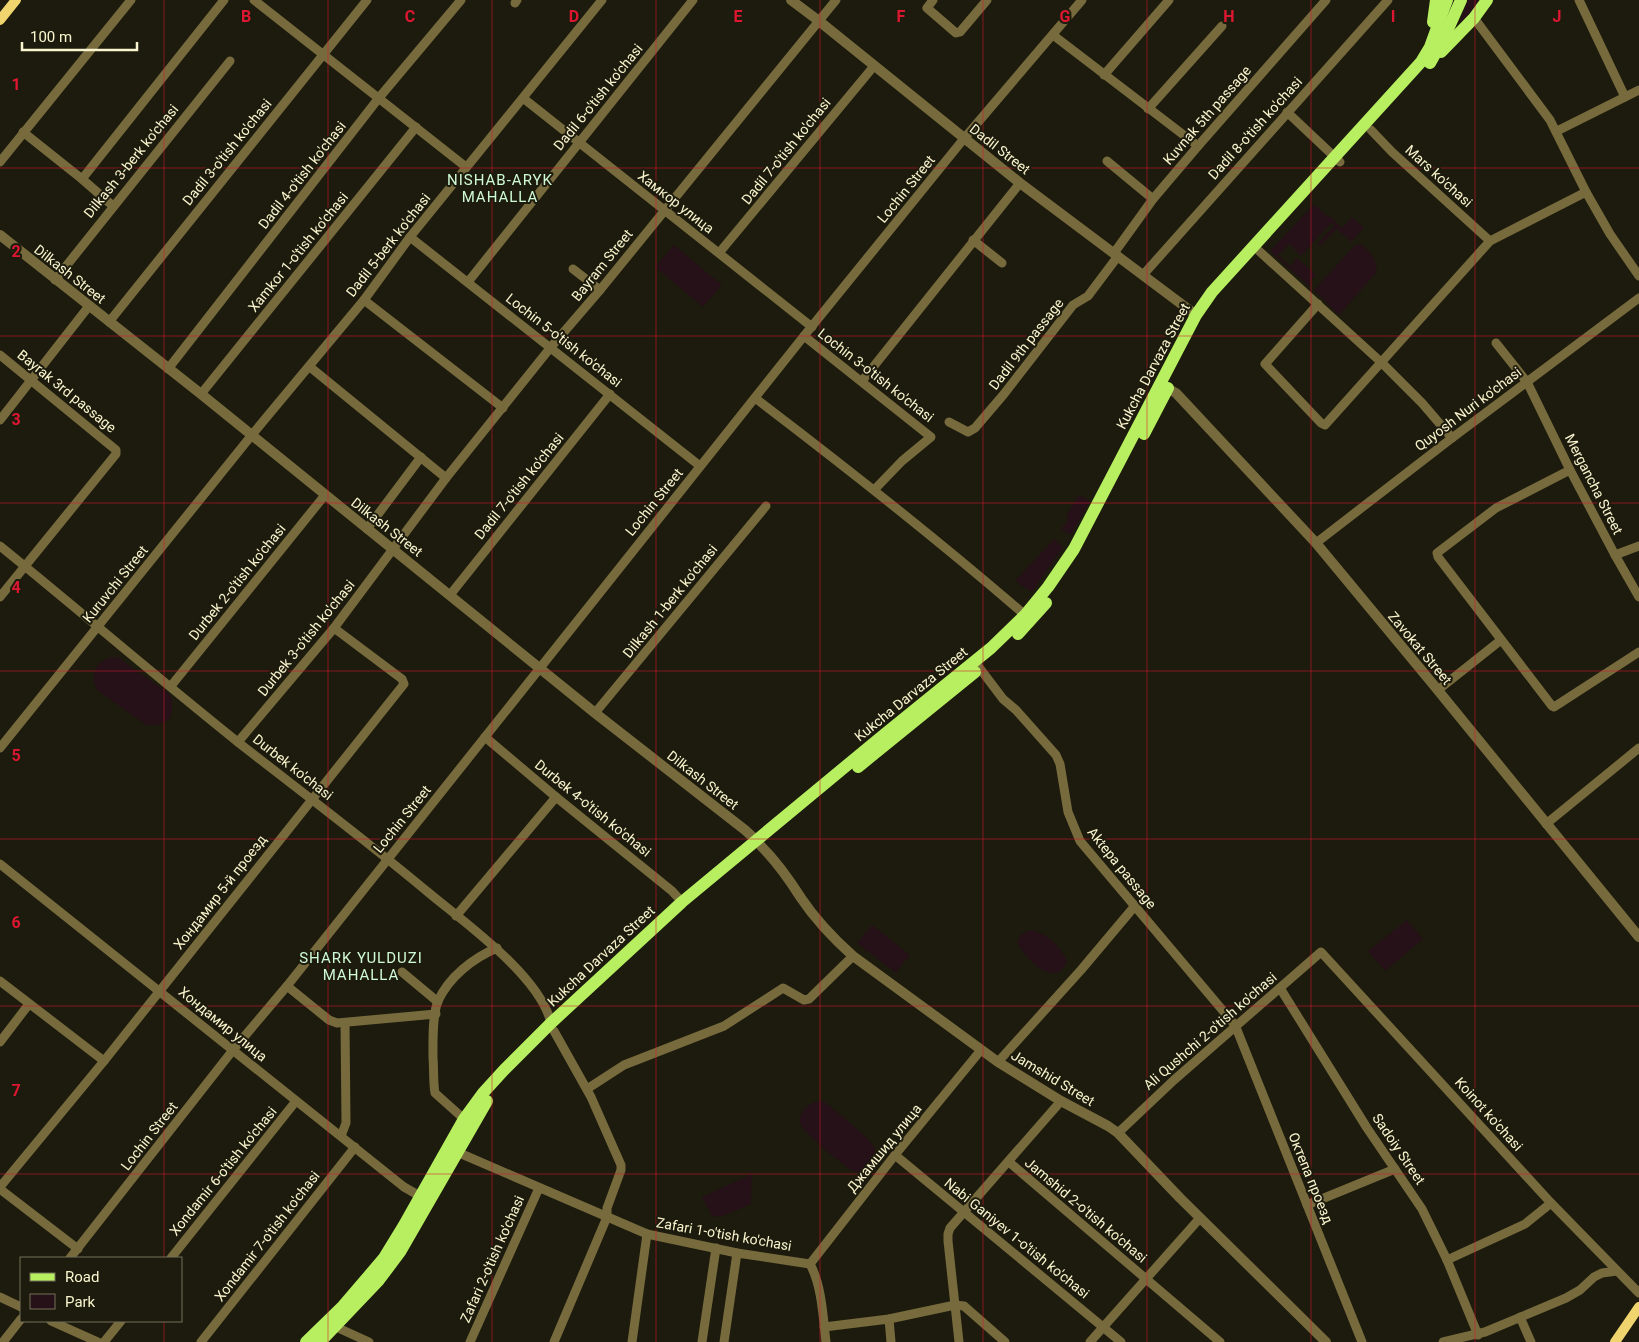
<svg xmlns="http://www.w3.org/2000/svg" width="1639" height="1342" font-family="Roboto,sans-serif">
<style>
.green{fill:#251117}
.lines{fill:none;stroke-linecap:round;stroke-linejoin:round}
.minor{stroke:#776b3d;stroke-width:9}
.tertiary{stroke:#776b3d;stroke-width:10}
.secondary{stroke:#f0d56f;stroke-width:10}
.primary{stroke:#b7ef60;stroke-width:12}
.grid{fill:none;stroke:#dd1731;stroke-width:1;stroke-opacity:0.55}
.labels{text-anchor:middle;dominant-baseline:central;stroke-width:4;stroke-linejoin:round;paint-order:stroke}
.street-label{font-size:14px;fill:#faf5ce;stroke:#1c1b0d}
.neighbourhood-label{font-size:15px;letter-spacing:1px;fill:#d0fad5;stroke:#1c1b0d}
.grid-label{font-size:16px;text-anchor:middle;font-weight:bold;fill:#dd1731;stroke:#1c1b0d;stroke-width:4;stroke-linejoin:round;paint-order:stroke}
</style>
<rect width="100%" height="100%" fill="#1c1b0d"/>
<g class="green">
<path d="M1468 0H1482L1461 24 1459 23Z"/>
<path d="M1314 204 1328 217 1330 216 1342 228 1352 217 1364 228 1351 242 1337 229 1320 246 1317 244 1334 226 1331 223 1301 256 1289 244 1278 255 1290 266 1297 258 1316 275 1309 282 1311 284 1309 286 1270 251Z"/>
<path d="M1361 244C1370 253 1379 259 1376 273L1339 315 1314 290 1355 245Z"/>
<path d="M674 245 722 285 703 307 655 267Z"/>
<path d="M1079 495 1090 501 1071 535 1061 529 1068 520 1067 514Z"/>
<path d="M1054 539 1063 547 1032 592 1015 581Z"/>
<path d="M113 657 119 658 169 694 172 700V712L170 718 159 725H146L97 690C89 674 96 660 113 657Z"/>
<path d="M1407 920 1423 939 1385 971 1368 951Z"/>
<path d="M872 925 910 955 896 973 857 943Z"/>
<path d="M1029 930C1044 931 1062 947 1067 962L1060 972C1056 972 1053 974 1048 972 1037 970 1021 952 1017 941L1021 935Z"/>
<path d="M821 1101 826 1103C836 1111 870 1138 874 1147 877 1153 876 1160 872 1165 868 1171 861 1173 855 1172 848 1170 806 1134 802 1127 795 1114 808 1102 821 1101Z"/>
<path d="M752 1174 751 1204 720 1217 712 1216 702 1197Z"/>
</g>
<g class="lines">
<g class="minor">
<path d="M254 0 466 167"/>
<path d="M933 0 927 8 956 33 960 32 987 0"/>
<path d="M1579 0 1625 97"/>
<path d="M515 3 517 0"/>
<path d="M1474 18 1550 120 1586 192 1610 234 1639 276"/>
<path d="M1053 35 1198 146"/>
<path d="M1104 75 1169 0"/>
<path d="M523 98 812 327"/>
<path d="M1148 109 1222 26"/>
<path d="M1287 112 1340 162"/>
<path d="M1371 130 1392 152 1490 241"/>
<path d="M1557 131 1639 90"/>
<path d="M23 132 82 179 113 206"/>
<path d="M1107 161 1153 199"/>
<path d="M0 162 131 0"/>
<path d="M82 179 224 0"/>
<path d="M410 237 700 466"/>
<path d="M973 240 1002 263"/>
<path d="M1259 251 1382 363 1422 403 1452 438"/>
<path d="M719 253 874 66"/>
<path d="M1114 253 1153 199 1198 146 1326 0"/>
<path d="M573 269 600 290"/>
<path d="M1143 275 1388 0"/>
<path d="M55 280 230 61"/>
<path d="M468 282 693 0"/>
<path d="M364 300 503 408"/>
<path d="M1318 304 1265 364 1321 423 1325 425 1490 241 1586 192"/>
<path d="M109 322 367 0"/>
<path d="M804 336 931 437 902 461 875 489"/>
<path d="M1496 343 1527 382 1570 470 1615 555 1639 597"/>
<path d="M0 355 116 450V454L0 597"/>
<path d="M310 367 446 478"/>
<path d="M168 369 378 99 461 0"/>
<path d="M862 381 1020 183"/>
<path d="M201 394 416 127"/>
<path d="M755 398C847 468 937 539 1025 615"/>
<path d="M0 420 89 306"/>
<path d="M949 422 968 432 975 428 1004 394 1073 305 1088 296 1118 256"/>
<path d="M1570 470 1496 508 1437 553 1438 557 1552 706 1554 707 1639 652"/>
<path d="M367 529 421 457"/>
<path d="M1316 543 1452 438 1639 298"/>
<path d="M0 546C80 611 159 679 239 743 303 793 367 841 429 893 465 923 540 976 551 1023"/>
<path d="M1615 555 1639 546"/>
<path d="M450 595 610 394"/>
<path d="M975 662 1003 699 1016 710 1056 755 1060 764 1068 812 1080 841 1235 1025 1362 1342"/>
<path d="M171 686 325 495"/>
<path d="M1438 690 1501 640"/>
<path d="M595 713 766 506"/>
<path d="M485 737 556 797 672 891 682 902"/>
<path d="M238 742 334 628 446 478 551 347 600 290 836 0"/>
<path d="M0 748 251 436 364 300 410 237 602 0"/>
<path d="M1546 824 1639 748"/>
<path d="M0 864 404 1187 425 1199"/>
<path d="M456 916 556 797"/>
<path d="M402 972 438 1002"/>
<path d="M0 981 104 1061"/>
<path d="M287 986 329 1020 337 1023 436 1014"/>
<path d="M1280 988 1367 1128 1422 1209 1447 1260 1478 1335"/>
<path d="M554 1031 591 1097 621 1165V1170L607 1208V1217L554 1342"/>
<path d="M0 1042 29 1004"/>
<path d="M998 1062 1081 970 1134 907"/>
<path d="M587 1089 624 1065 724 1026 783 988 804 1000 809 999 853 956"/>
<path d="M464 1119 435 1093C433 1082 434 1070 433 1058 433 1042 432 1016 438 1001 449 977 473 958 497 948"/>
<path d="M1118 1133 1174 1080 1321 952 1551 1203 1639 1293"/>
<path d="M341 1136 346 1123 345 1023"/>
<path d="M457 1152 647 1234 737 1253 810 1264"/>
<path d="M895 1155 1121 1342"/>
<path d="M1009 1162 1220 1342"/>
<path d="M0 1187 104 1061 404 684 402 679 334 628"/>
<path d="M0 1189 78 1249"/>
<path d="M1307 1205 1395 1169"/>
<path d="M70 1258 233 1050 287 986 804 336 962 141 1082 0"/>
<path d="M171 1258 296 1101"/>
<path d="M1447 1260 1525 1224 1551 1203"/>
<path d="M810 1264 895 1155 981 1050"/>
<path d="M810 1264C822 1286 823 1317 826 1342"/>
<path d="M0 1297 21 1307"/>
<path d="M1520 1317 1531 1342"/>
<path d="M889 1319 891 1342"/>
<path d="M51 1321 98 1342"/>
<path d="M336 1327 369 1342"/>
<path d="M824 1327 889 1319 955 1305 964 1306 1005 1342"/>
<path d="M3 1342 21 1319"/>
<path d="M104 1342 121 1321"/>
<path d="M201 1342 355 1147"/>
<path d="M470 1342 539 1188"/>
<path d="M632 1342 647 1234"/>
<path d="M702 1342 716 1248"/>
<path d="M724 1342 737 1253"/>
<path d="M959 1342 948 1241V1234L950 1228 1061 1101"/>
<path d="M1090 1342 1200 1218"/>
<path d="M1443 1342 1485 1332 1566 1298 1580 1290 1594 1277 1602 1273 1617 1271"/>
</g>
<g class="tertiary">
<path d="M791 0 819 21 1020 183 1196 315"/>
<path d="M0 235 201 394 595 713 745 830 756 840"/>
<path d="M1167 388 1176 393 1316 543 1432 683 1639 937"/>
<path d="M761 846C777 862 789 879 801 898 815 919 834 939 853 956L998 1062 1061 1101 1108 1126 1118 1133 1180 1198 1326 1342"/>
</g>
<g class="secondary">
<path d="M0 20 16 0"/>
<path d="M1615 1342 1639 1307"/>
</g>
<g class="primary">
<path d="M1433 22 1436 0"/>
<path d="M1441 52 1474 18 1487 0"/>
<path d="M1430 63 1444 38 1461 0"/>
<path d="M1144 434 1168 388"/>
<path d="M1018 634 1046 603"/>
<path d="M858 767 975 672"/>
<path d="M306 1342 343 1306 384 1258 403 1227 464 1119 483 1093 504 1070 551 1023 682 902 881 737 991 648 1025 615 1048 587 1074 549 1196 315 1212 292 1421 62 1430 47 1447 0"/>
<path d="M320 1342 379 1280 400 1252 487 1101"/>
</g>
</g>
<path class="grid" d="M164 0V1258M328 0V1342M492 0V1342M656 0V1342M820 0V1342M983 0V1342M1147 0V1342M1311 0V1342M1475 0V1342M0 168H1639M0 336H1639M0 503H1639M0 671H1639M0 839H1639M0 1006H1639M0 1174H1639M164 1321V1342"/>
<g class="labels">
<g class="street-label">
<text transform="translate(598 97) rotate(-51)">Dadil 6-o'tish ko'chasi</text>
<text transform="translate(1207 115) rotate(-49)">Kuvnak 5th passage</text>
<text transform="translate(1255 128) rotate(-48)">Dadil 8-o'tish ko'chasi</text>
<text transform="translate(1000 149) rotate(38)">Dadil Street</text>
<text transform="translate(786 151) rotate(-51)">Dadil 7-o'tish ko'chasi</text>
<text transform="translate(227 152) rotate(-51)">Dadil 3-o'tish ko'chasi</text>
<text transform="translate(131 161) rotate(-51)">Dilkash 3-berk ko'chasi</text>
<text transform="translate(302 175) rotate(-52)">Dadil 4-o'tish ko'chasi</text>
<text transform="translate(1439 176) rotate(42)">Mars ko'chasi</text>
<text transform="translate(906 189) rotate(-51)">Lochin Street</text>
<text transform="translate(676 202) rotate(38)">Хамкор улица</text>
<text transform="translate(388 245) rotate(-52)">Dadil 5-berk ko'chasi</text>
<text transform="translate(298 252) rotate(-51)">Xamkor 1-o'tish ko'chasi</text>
<text transform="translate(602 265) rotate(-51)">Bayram Street</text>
<text transform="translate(70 274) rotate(38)">Dilkash Street</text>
<text transform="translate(564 340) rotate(38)">Lochin 5-o'tish ko'chasi</text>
<text transform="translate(1026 344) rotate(-52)">Dadil 9th passage</text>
<text transform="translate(1153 366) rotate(-62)">Kukcha Darvaza Street</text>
<text transform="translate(876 375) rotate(38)">Lochin 3-o'tish ko'chasi</text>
<text transform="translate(67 391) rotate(39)">Bayrak 3rd passage</text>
<text transform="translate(1468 409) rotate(-37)">Quyosh Nuri ko'chasi</text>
<text transform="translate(1594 484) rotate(63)">Mergancha Street</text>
<text transform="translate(519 486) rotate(-51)">Dadil 7-o'tish ko'chasi</text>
<text transform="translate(654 502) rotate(-51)">Lochin Street</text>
<text transform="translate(387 527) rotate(38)">Dilkash Street</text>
<text transform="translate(237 582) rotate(-51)">Durbek 2-o'tish ko'chasi</text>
<text transform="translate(115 584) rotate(-51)">Kuruvchi Street</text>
<text transform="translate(670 601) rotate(-51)">Dilkash 1-berk ko'chasi</text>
<text transform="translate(306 638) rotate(-51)">Durbek 3-o'tish ko'chasi</text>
<text transform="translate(1420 648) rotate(50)">Zavokat Street</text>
<text transform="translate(911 694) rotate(-39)">Kukcha Darvaza Street</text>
<text transform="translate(293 767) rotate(38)">Durbek ko'chasi</text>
<text transform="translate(703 780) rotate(38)">Dilkash Street</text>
<text transform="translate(593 808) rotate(39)">Durbek 4-o'tish ko'chasi</text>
<text transform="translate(402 819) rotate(-51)">Lochin Street</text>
<text transform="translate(1122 868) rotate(51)">Aktepa passage</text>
<text transform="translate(220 892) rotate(-52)">Хондамир 5-й проезд</text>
<text transform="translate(601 956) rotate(-43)">Kukcha Darvaza Street</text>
<text transform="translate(223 1024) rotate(39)">Хондамир улица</text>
<text transform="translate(1210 1031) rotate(-41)">Ali Qushchi 2-o'tish ko'chasi</text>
<text transform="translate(1053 1078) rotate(31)">Jamshid Street</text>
<text transform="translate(1489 1114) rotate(48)">Koinot ko'chasi</text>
<text transform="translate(149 1136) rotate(-52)">Lochin Street</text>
<text transform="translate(884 1148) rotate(-51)">Джамшид улица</text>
<text transform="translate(1399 1149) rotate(56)">Sadoiy Street</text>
<text transform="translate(223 1171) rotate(-51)">Xondamir 6-o'tish ko'chasi</text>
<text transform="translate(1311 1178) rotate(68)">Октепа проезд</text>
<text transform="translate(1086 1210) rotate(40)">Jamshid 2-o'tish ko'chasi</text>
<text transform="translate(724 1234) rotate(10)">Zafari 1-o'tish ko'chasi</text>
<text transform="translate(267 1236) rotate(-52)">Xondamir 7-o'tish ko'chasi</text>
<text transform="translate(1017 1238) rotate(39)">Nabi Ganiyev 1-o'tish ko'chasi</text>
<text transform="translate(492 1259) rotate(-66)">Zafari 2-o'tish ko'chasi</text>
</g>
<g class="neighbourhood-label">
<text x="500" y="180">NISHAB-ARYK<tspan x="500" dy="17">MAHALLA</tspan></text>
<text x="361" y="958">SHARK YULDUZI<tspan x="361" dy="17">MAHALLA</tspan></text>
</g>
</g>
<g class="grid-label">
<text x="246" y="22">B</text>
<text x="410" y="22">C</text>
<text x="574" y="22">D</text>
<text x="738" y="22">E</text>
<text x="901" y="22">F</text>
<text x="1065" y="22">G</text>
<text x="1229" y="22">H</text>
<text x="1393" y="22">I</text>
<text x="1557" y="22">J</text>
<text x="16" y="90">1</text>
<text x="16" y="257">2</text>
<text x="16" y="425">3</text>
<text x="16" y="593">4</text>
<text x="16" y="761">5</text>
<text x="16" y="928">6</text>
<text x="16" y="1096">7</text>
</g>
<rect x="20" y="1257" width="162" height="65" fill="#1c1b0d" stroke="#75725a"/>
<rect x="30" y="1273" width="25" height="8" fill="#b7ef60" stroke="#75725a"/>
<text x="65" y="1282" font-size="15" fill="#faf5ce">Road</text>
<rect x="30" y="1294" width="25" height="15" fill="#251117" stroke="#75725a"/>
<text x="65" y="1307" font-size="15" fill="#faf5ce">Park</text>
<path d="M22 42v8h115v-8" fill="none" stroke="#faf5ce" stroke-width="2.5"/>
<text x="30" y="42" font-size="15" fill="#faf5ce" stroke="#1c1b0d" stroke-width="4" paint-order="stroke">100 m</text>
</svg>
